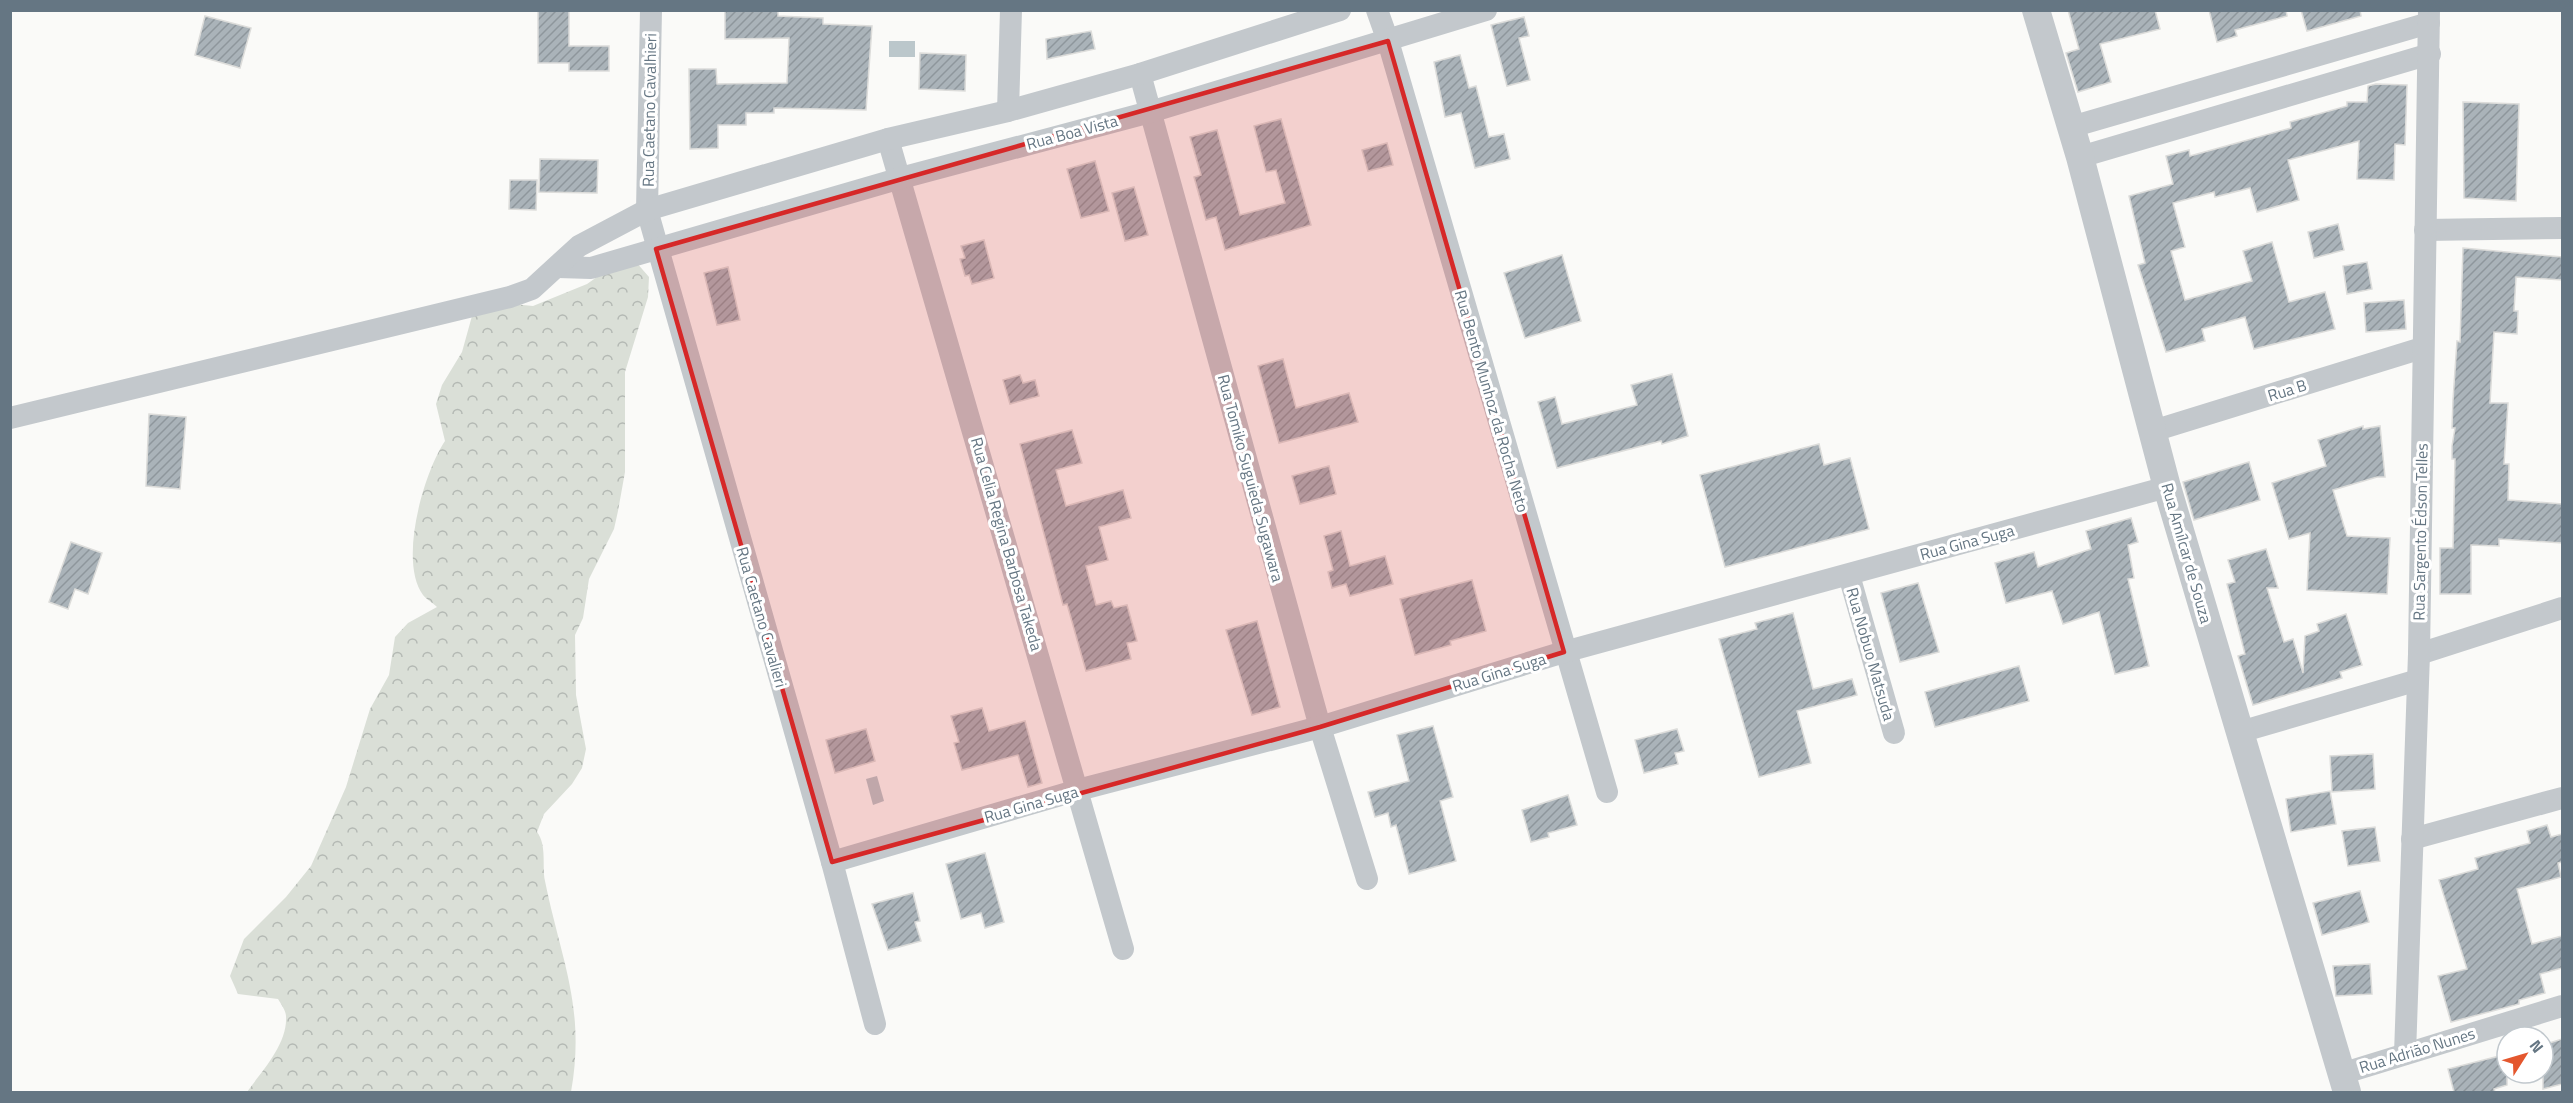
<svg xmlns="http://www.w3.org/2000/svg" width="2573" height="1103" font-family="'Titillium Web',sans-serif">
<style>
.forest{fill:url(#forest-crowns)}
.water{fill:#bbc7cb}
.building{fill:url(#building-hatch);stroke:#dcdcda;stroke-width:1.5}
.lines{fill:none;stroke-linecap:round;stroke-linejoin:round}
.minor{stroke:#c3c8cc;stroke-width:22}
.tertiary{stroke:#c3c8cc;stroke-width:28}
.marked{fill:#d62828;fill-opacity:0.2;stroke:#d62828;stroke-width:4.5;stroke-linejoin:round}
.labels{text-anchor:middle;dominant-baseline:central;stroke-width:6;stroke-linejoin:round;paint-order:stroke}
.street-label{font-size:16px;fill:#657683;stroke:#fff}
</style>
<defs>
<pattern id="forest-crowns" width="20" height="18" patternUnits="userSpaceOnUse" patternTransform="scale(1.5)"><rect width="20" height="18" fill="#dadfd7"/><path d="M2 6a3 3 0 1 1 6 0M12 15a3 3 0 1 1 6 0" fill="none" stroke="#b4b9b4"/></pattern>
<pattern id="building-hatch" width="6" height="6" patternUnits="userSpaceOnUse" patternTransform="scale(1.5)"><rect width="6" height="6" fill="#aab3b9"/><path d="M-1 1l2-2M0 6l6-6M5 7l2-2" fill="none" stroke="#8e969c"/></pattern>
</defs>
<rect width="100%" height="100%" fill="#fafaf8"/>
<path class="forest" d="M636 262 649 277 648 297 625 372V472L618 511 614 529 589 579 583 618 575 635 576 695 586 749 582 768 572 784 544 814 537 832C547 845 542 866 545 881 561 960 586 1008 571 1092H247C261 1072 288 1044 286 1016 286 1011 281 1004 278 999L238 994 230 976 244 939 286 897 311 866 346 787 370 709 389 675 395 637 408 623 437 607C433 603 426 599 423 595 398 561 424 472 445 441L436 404 442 385 462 352 472 316 513 304 533 306 587 284 617 263Z"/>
<g class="water">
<rect x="889" y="41" width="26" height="16"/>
<path d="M877 776 884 801 873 805 866 779Z"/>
</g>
<g class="building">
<path d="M538 10H569V46H609V71H569V63H538Z"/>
<path d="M725 10H778V16L823 18V24L872 26 866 110 774 108V113H746V125H718V148L690 149 689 69H716L717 84 787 83 789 38 725 39Z"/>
<path d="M2068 10H2155L2160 29 2100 44 2111 82 2078 92 2066 53 2079 49Z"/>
<path d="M2209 10H2286L2287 16 2235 30 2237 36 2217 42Z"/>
<path d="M2301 10H2360L2361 16 2307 31Z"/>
<path d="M205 16 251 28 240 68 195 55Z"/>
<path d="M1524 17 1529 36 1519 38 1530 80 1507 86 1491 25Z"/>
<path d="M1091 31 1095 49 1047 59 1046 39Z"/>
<path d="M920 53 966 55 965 91 919 89Z"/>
<path d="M1460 55 1469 88 1476 86 1489 137 1504 134 1510 159 1475 168 1461 113 1445 117 1434 62Z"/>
<path d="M2376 84 2407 85 2405 145 2395 144 2394 180 2357 179 2359 141 2288 160 2299 200 2257 212 2250 188 2215 197 2214 192 2173 203 2185 247 2171 251 2185 300 2252 281 2243 251 2272 242 2289 302 2325 292 2335 329 2254 349 2245 317 2202 329 2205 341 2166 352 2138 265 2145 263 2129 196 2173 184 2166 156 2189 150 2190 156 2291 128 2290 122 2347 106V102H2367L2368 86Z"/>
<path d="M2463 102 2519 104 2516 201 2464 198Z"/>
<path d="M1281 119 1311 225 1225 250 1216 217 1206 220 1194 177 1201 175 1190 137 1217 130 1240 215 1285 203 1276 170 1266 172 1254 126Z"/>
<path d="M1387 143 1393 165 1368 171 1362 150Z"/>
<path d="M540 159 598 160 597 193 539 192Z"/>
<path d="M1095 161 1109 211 1081 218 1067 169Z"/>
<path d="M510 180H537L536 210 509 209Z"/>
<path d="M1134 187 1148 235 1125 241 1112 193Z"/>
<path d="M2338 224 2344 250 2314 258 2308 232Z"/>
<path d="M984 240 994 278 972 284 969 275 965 276 960 259 965 258 961 246Z"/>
<path d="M2463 248 2562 257V280L2516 277 2514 311H2518L2517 334 2494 332 2490 403H2508L2504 464H2509L2508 500 2562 504V543L2499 539V546L2471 545V594H2440V548H2453L2455 459H2452V446L2455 428H2452L2453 400 2457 341 2460 342Z"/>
<path d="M1562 255 1581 321 1525 338 1504 273Z"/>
<path d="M2367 262 2372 289 2347 294 2343 266Z"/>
<path d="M728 267 740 320 717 325 704 273Z"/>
<path d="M2404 300 2406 329 2366 332 2364 303Z"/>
<path d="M1283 359 1296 408 1349 393 1358 422 1279 443 1258 366Z"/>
<path d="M1672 374 1688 436 1662 444 1661 441 1557 468 1538 402 1555 397 1562 424 1637 405 1631 385Z"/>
<path d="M1020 375 1023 383 1035 380 1039 396 1010 404 1003 380Z"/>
<path d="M149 414 186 417 180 489 146 486Z"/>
<path d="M2363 426V429L2380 426 2385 477H2377L2333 490 2347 536 2390 538 2387 594 2307 590 2310 533 2289 539 2272 483 2326 466 2318 440Z"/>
<path d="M1072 430 1082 463 1056 470 1066 506 1123 490 1131 518 1099 527 1108 560 1086 566 1096 605 1111 601 1114 608 1127 605 1137 641 1127 643 1131 659 1086 671 1067 604 1063 605 1020 444Z"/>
<path d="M1819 444 1824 465 1850 458 1869 529 1725 567 1700 475Z"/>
<path d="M2249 462 2260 500 2194 520 2183 482Z"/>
<path d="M1329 466 1336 494 1300 504 1292 476Z"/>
<path d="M2131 518 2138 542 2128 545 2134 578 2128 579 2149 666 2115 674 2099 612 2063 624 2052 591 2006 603 1995 563 2034 552 2038 567 2091 549 2086 531Z"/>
<path d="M1341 531 1350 566 1385 556 1393 584 1350 596 1346 584 1332 588 1328 572 1333 570 1324 536Z"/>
<path d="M71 542 102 553 88 594 75 589 68 609 49 602Z"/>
<path d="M2266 549 2278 588H2267L2284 642 2293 639 2303 673 2305 636 2319 631 2317 624 2346 614 2362 665 2340 672 2342 678 2253 705 2238 656 2245 654 2227 584 2235 582 2228 560Z"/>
<path d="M1472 580 1486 631 1450 641 1451 645 1415 655 1400 599Z"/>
<path d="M1918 583 1939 652 1900 662 1881 593Z"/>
<path d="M1793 613 1813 689 1852 679 1857 695 1797 711 1811 763 1759 777 1719 639 1757 629 1755 623Z"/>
<path d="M1257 621 1280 707 1252 715 1226 630Z"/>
<path d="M2019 666 2029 701 1935 727 1925 692Z"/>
<path d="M982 708 989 731 1025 721 1042 783 1028 787 1018 755 962 770 954 743 959 742 951 716Z"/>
<path d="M1433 726 1453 797 1440 801 1456 861 1409 874 1396 825 1391 827 1388 813 1375 817 1368 792 1409 781 1397 735Z"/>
<path d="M866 729 875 761 835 773 826 740Z"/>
<path d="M1677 729 1684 751 1675 753 1678 764 1644 773 1635 740Z"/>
<path d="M2373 754 2375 789 2332 792 2330 756Z"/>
<path d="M2330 791 2336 824 2291 832 2286 799Z"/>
<path d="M1568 795 1577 825 1548 833 1549 837 1531 842 1522 810Z"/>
<path d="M2547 825 2551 837 2562 834V862L2558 863 2561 877 2517 889 2532 944 2562 936V968L2540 974 2545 993 2519 1000V1004L2451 1022 2438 976 2467 969 2439 880 2478 869 2475 858 2530 843 2527 831Z"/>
<path d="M2375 827 2380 861 2348 866 2342 831Z"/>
<path d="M985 853 1004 922 985 928 981 913 961 919 946 864Z"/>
<path d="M2360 891 2369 922 2322 935 2313 903Z"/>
<path d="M913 893 920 921 915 922 921 941 888 950 872 904Z"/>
<path d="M2370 964 2372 994 2336 996 2333 966Z"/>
<path d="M2562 1039V1084L2543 1089V1045Z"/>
<path d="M2507 1054V1085L2494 1089 2495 1092H2454L2448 1069Z"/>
</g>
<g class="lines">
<g class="minor">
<path d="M651 10 647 210 832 862 875 1024"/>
<path d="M1377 10 1388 41 1607 792"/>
<path d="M1140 74 1320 727 1367 879"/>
<path d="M1008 111 1011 10"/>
<path d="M2071 127 2429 23"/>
<path d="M888 139 1123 949"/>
<path d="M2080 157 2430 54"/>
<path d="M2425 230 2562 228"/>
<path d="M558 267 591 268 901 178 1150 112 1486 10"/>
<path d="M10 418 510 297 532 289 579 246 647 210 888 139 1008 111 1140 74 1340 10"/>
<path d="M2153 431 2422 348"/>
<path d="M1849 575 1894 733"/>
<path d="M2419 654 2562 608"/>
<path d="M2240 732 2418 680"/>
<path d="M2412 839 2562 798"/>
<path d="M832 862 1078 790 1320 727 1564 652 2167 487"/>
<path d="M2405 1054 2419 654 2429 10"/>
<path d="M2341 1074 2562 1006"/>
</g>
<path class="tertiary" d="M2036 10 2080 157 2167 487 2347 1092"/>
</g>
<path class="marked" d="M1388 41 1564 652 1320 727 832 862 656 249Z"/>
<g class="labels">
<g class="street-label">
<text transform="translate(649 110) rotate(-89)">Rua Caetano Cavalhieri</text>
<text transform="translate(1072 132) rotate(-15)">Rua Boa Vista</text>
<text transform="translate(2287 390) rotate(-17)">Rua B</text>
<text transform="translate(1492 401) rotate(74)">Rua Bento Munhoz da Rocha Neto</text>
<text transform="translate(1251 478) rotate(75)">Rua Tomiko Suguieda Sugawara</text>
<text transform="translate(2420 532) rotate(-89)">Rua Sargento Édson Telles</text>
<text transform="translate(1967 542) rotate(-15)">Rua Gina Suga</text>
<text transform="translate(1007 544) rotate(74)">Rua Celia Regina Barbosa Takeda</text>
<text transform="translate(2187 553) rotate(74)">Rua Amílcar de Souza</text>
<text transform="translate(762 617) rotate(74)">Rua Caetano Cavalieri</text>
<text transform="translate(1871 654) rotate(74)">Rua Nobuo Matsuda</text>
<text transform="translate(1499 672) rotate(-17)">Rua Gina Suga</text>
<text transform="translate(1031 804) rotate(-16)">Rua Gina Suga</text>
<text transform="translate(2417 1050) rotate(-17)">Rua Adrião Nunes</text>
</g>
</g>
<rect width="2573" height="1103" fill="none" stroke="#657683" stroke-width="24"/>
<g transform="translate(2525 1055) rotate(53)"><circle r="28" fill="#ffffff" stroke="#c1c8cd" stroke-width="1.5"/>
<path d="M0-4.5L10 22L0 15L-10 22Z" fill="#e4572e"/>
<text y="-9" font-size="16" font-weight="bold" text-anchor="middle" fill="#657683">N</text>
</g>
</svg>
